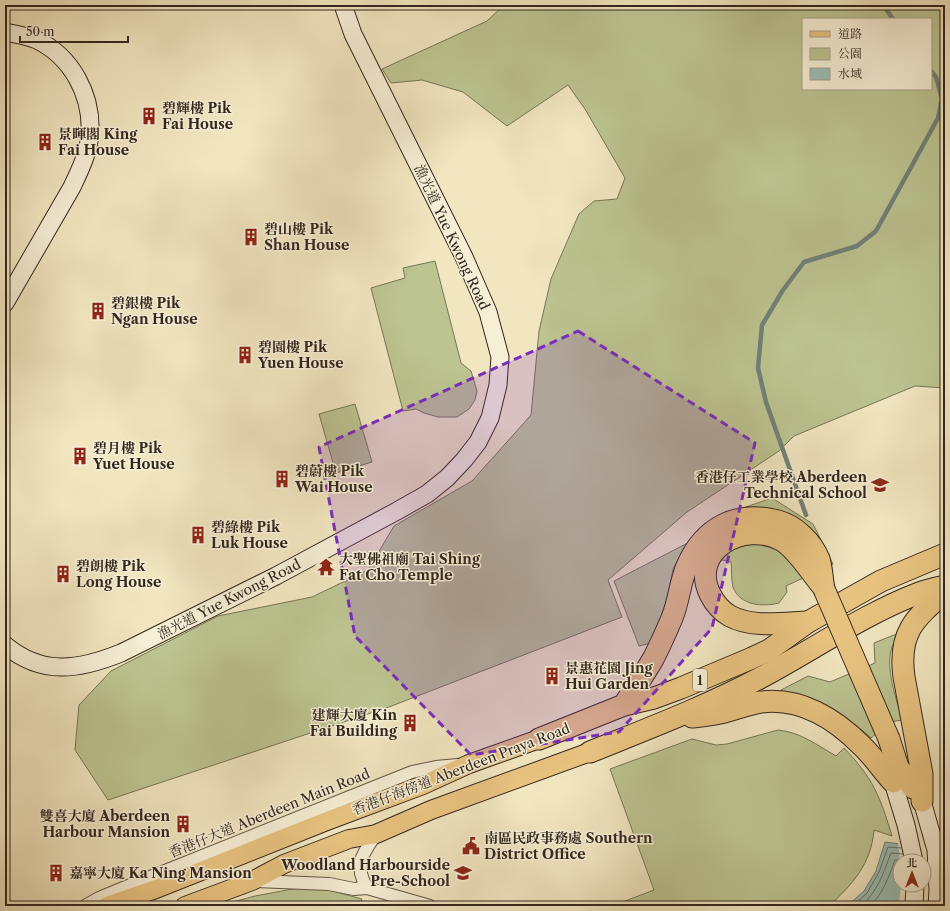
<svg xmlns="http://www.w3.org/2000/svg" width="950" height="911" font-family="'Libre Caslon Text','Noto Serif TC',serif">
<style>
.green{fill:#bcc491;stroke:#777558;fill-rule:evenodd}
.water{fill:#9bbeb8;stroke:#71817a;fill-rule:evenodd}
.pier{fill:#f1e6c0}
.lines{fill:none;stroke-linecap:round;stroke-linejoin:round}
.shore{stroke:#66726b;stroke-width:1}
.stream{stroke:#71817a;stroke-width:4.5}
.street-casing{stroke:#625646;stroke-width:14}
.secondary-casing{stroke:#32261e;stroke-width:19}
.primary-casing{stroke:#32261e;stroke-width:20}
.highway-casing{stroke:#32261e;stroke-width:23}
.street{stroke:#f6efd6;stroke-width:12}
.secondary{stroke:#f6efd6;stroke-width:17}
.primary{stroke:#e8c380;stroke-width:18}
.highway{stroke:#e8c380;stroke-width:21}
.highway-bridge-casing{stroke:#32261e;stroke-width:23;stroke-linecap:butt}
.highway-bridge{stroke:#e8c380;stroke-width:21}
.marked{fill:#7b2cbf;fill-opacity:0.2;stroke:#7b2cbf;stroke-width:3;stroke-dasharray:8 5;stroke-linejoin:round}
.labels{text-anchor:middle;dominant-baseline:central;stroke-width:3;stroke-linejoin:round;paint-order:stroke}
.shield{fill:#f6efd6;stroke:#6d6255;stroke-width:1}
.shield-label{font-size:13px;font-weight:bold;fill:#32261e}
.poi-label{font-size:14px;font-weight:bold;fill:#32261e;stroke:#f6efd6;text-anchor:start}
.street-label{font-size:14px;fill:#32261e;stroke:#f6efd6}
</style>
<rect width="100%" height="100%" fill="#f1e6c0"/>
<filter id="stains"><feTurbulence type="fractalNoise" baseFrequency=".005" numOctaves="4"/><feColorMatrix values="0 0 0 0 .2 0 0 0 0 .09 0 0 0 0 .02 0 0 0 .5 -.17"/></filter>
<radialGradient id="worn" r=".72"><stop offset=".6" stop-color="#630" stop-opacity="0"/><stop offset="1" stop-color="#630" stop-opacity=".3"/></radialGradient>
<g class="green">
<path d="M504 5H945V388L915 386 794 436 779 451 687 512 608 580 622 617 389 707 108 800 75 750 79 705 111 671 218 616 312 597 368 570 394 526 472 481 531 415 539 331 551 279 579 214 594 201 617 199 625 178 585 109 568 85 507 126 463 92 422 80 391 83 382 69 487 21ZM803 19H931V89H803Z"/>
<path d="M435 261 461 363 471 371 477 391 475 400 469 409 457 417H438L424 413 416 409 403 411 371 288 405 278 403 268Z"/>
<path d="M355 404 372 462 336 473 319 414Z"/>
<path d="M772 498 813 524 833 564 786 586 787 592 779 603C763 607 740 606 733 587 731 580 732 570 731 562L683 551 673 569 668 596 655 642 639 646 614 581 707 533 720 516Z"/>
<path d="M899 633C897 637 894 642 892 647 885 667 896 700 903 720L889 722 871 738C848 715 812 708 781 698V690L808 676 830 682 875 663 874 643Z"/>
<path d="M778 730C800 732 817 745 836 756L844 748C873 778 880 796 892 836L874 830C871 864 853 884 829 906H612L654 890 610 769 692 739 716 745 727 744Z"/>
<path d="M298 888 325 889 362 899 359 906H218L255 896Z"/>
</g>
<path class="water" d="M885 842 937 849 942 906H847L864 891 876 871ZM900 861H924V885H900Z"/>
<path class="pier" d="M898 842 937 847 945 844V906H899L901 885H924V861H900Z"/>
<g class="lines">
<g class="shore">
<path d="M853 906 867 893 879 872 888 847 901 848"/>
<path d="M861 906C878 891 883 874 891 853L903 854"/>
<path d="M870 906C883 894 889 876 895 860H904"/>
</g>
<g class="stream">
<path d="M883 5 893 19"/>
<path d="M806 515 766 402 758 368 762 325 783 290 804 262 857 246 876 231 938 118 942 99 936 77 931 71"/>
</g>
<g class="street-casing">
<g id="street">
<path d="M256 881 329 884 354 889 367 888 430 906"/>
<path d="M367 888C353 864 363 854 376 834"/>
<path d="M85 906 99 898 145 879 412 772 436 767 458 765"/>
</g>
</g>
<g class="secondary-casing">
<g id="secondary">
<path d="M5 32C16 34 27 36 37 40 72 57 92 95 90 133 89 152 80 170 72 187L5 303"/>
<path d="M5 645C42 676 79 670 121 653L276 576 397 511 427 494 447 478 464 460 478 442 490 418 498 385 500 357 488 312 464 257 353 34 343 5"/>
<path d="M893 782 906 825 914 861"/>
<path d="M922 801 936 850 938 890 937 906"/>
<path d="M914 906 915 885"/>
</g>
</g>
<g class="primary-casing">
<g id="primary">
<path d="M107 906 156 889 327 821 423 785 469 764 539 739"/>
<path d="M185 906 252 881 284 864 349 839 376 834 431 810 590 752"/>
</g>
</g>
<g class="highway-casing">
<g id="highway">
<path d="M808 622C783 623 752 628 730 616 721 611 714 602 710 594 689 550 744 520 781 540 796 548 811 573 823 587"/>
<path d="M624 705C633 690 644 675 653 659 660 646 666 632 672 618 679 601 680 582 687 566 704 527 737 510 778 521 796 526 812 542 819 559 822 568 822 579 824 589"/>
<path d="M692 717C701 716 711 715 720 713 734 710 747 704 761 702 800 697 835 719 861 745 873 756 882 770 893 782"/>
<path d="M539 739 624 705 654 698 681 688 752 658 769 650 808 622 881 581 945 554"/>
<path d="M889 739 898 767 913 788"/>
<path d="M590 752C647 729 705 707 760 678 813 650 862 615 919 593 927 590 936 588 945 586"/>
<path d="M922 801V774L904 677C898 633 914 619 945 592"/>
</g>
</g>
<use href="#street" class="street"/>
<use href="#secondary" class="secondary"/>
<use href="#primary" class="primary"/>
<use href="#highway" class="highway"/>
<g class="highway-bridge-casing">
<path id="highway-bridge" d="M824 589 889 739"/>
</g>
<use href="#highway-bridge" class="highway-bridge"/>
</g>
<path class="marked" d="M578 331 755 443 712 628 619 732 471 755 355 636 319 447Z"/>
<defs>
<g id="building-bare" transform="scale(1.38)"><path d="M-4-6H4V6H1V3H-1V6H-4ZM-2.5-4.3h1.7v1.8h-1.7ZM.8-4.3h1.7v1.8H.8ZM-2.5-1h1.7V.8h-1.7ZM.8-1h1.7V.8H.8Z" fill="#8f2418" stroke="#f6efd6" stroke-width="2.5" paint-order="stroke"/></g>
<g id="school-bare" transform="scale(1.38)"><path d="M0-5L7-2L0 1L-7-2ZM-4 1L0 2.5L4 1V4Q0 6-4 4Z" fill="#8f2418" stroke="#f6efd6" stroke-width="2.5" paint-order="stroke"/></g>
<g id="temple-bare" transform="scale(1.38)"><path d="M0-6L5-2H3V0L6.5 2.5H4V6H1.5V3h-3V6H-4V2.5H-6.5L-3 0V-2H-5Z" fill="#8f2418" stroke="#f6efd6" stroke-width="2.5" paint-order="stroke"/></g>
<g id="civic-bare" transform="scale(1.38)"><path d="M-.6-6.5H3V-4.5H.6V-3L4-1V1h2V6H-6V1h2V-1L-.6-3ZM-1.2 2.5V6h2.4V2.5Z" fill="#8f2418" stroke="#f6efd6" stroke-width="2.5" paint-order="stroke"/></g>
</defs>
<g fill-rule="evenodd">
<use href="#building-bare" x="149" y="116"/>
<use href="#building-bare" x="45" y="142"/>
<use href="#building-bare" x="251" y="237"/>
<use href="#building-bare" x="98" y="311"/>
<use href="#building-bare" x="245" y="355"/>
<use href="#building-bare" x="80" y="456"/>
<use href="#building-bare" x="282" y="479"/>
<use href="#school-bare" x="880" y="485"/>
<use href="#building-bare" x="198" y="535"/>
<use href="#temple-bare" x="326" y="567"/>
<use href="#building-bare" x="63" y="574"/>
<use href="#building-bare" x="552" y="676"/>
<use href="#building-bare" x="410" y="723"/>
<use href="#building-bare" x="183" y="824"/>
<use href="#civic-bare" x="471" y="846"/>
<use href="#building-bare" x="56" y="873"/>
<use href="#school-bare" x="463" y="873"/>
</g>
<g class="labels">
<rect class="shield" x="693" y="669" width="14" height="22" rx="3"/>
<g class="shield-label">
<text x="700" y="680">1</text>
</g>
<g class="poi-label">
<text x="162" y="108">碧輝樓 Pik<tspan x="162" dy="16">Fai House</tspan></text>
<text x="58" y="134">景暉閣 King<tspan x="58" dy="16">Fai House</tspan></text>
<text x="264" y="229">碧山樓 Pik<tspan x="264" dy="16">Shan House</tspan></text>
<text x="111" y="303">碧銀樓 Pik<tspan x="111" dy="16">Ngan House</tspan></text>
<text x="258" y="347">碧園樓 Pik<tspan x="258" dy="16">Yuen House</tspan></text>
<text x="93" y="448">碧月樓 Pik<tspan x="93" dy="16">Yuet House</tspan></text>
<text x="295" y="471">碧蔚樓 Pik<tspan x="295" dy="16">Wai House</tspan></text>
<text x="867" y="477" text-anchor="end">香港仔工業學校 Aberdeen<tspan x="867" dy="16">Technical School</tspan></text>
<text x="211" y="527">碧綠樓 Pik<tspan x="211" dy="16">Luk House</tspan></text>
<text x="339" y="559">大聖佛祖廟 Tai Shing<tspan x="339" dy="16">Fat Cho Temple</tspan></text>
<text x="76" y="566">碧朗樓 Pik<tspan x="76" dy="16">Long House</tspan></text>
<text x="565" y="668">景惠花園 Jing<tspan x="565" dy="16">Hui Garden</tspan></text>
<text x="397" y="715" text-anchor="end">建輝大廈 Kin<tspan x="397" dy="16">Fai Building</tspan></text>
<text x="170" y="816" text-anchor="end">雙喜大廈 Aberdeen<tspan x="170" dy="16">Harbour Mansion</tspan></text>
<text x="484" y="838">南區民政事務處 Southern<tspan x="484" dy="16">District Office</tspan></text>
<text x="450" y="865" text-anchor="end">Woodland Harbourside<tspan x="450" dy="16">Pre-School</tspan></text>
<text x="69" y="873">嘉寧大廈 Ka Ning Mansion</text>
</g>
<g class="street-label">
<text transform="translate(452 237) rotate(65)">漁光道 Yue Kwong Road</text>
<text transform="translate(229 599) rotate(-27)">漁光道 Yue Kwong Road</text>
<text transform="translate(461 769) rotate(-21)">香港仔海傍道 Aberdeen Praya Road</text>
<text transform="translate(269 813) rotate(-22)">香港仔大道 Aberdeen Main Road</text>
</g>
</g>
<rect width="950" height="911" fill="none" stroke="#f1e6c0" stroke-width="20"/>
<rect x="6" y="6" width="938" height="899" fill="none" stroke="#32261e" stroke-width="2"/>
<rect x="10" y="10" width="930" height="891" fill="none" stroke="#32261e"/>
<rect x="802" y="18" width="130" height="72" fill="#f6efd6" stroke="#a89f8c"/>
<rect x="810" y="31" width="20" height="6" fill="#e8c380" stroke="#a89f8c"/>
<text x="838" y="38" font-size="12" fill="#32261e">道路</text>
<rect x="810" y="48" width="20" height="12" fill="#bcc491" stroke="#a89f8c"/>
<text x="838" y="58" font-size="12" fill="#32261e">公園</text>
<rect x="810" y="68" width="20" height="12" fill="#9bbeb8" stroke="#a89f8c"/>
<text x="838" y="78" font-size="12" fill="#32261e">水域</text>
<g transform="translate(912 873)"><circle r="19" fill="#f6efd6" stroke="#a89f8c"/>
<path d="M0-3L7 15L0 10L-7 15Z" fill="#8f2418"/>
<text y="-6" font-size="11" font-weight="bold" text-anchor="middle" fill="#32261e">北</text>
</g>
<path d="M20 36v6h108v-6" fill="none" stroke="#32261e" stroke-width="2"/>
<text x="26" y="36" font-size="12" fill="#32261e" stroke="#f6efd6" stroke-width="3" paint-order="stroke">50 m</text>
<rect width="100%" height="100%" filter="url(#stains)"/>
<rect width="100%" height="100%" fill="url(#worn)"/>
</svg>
